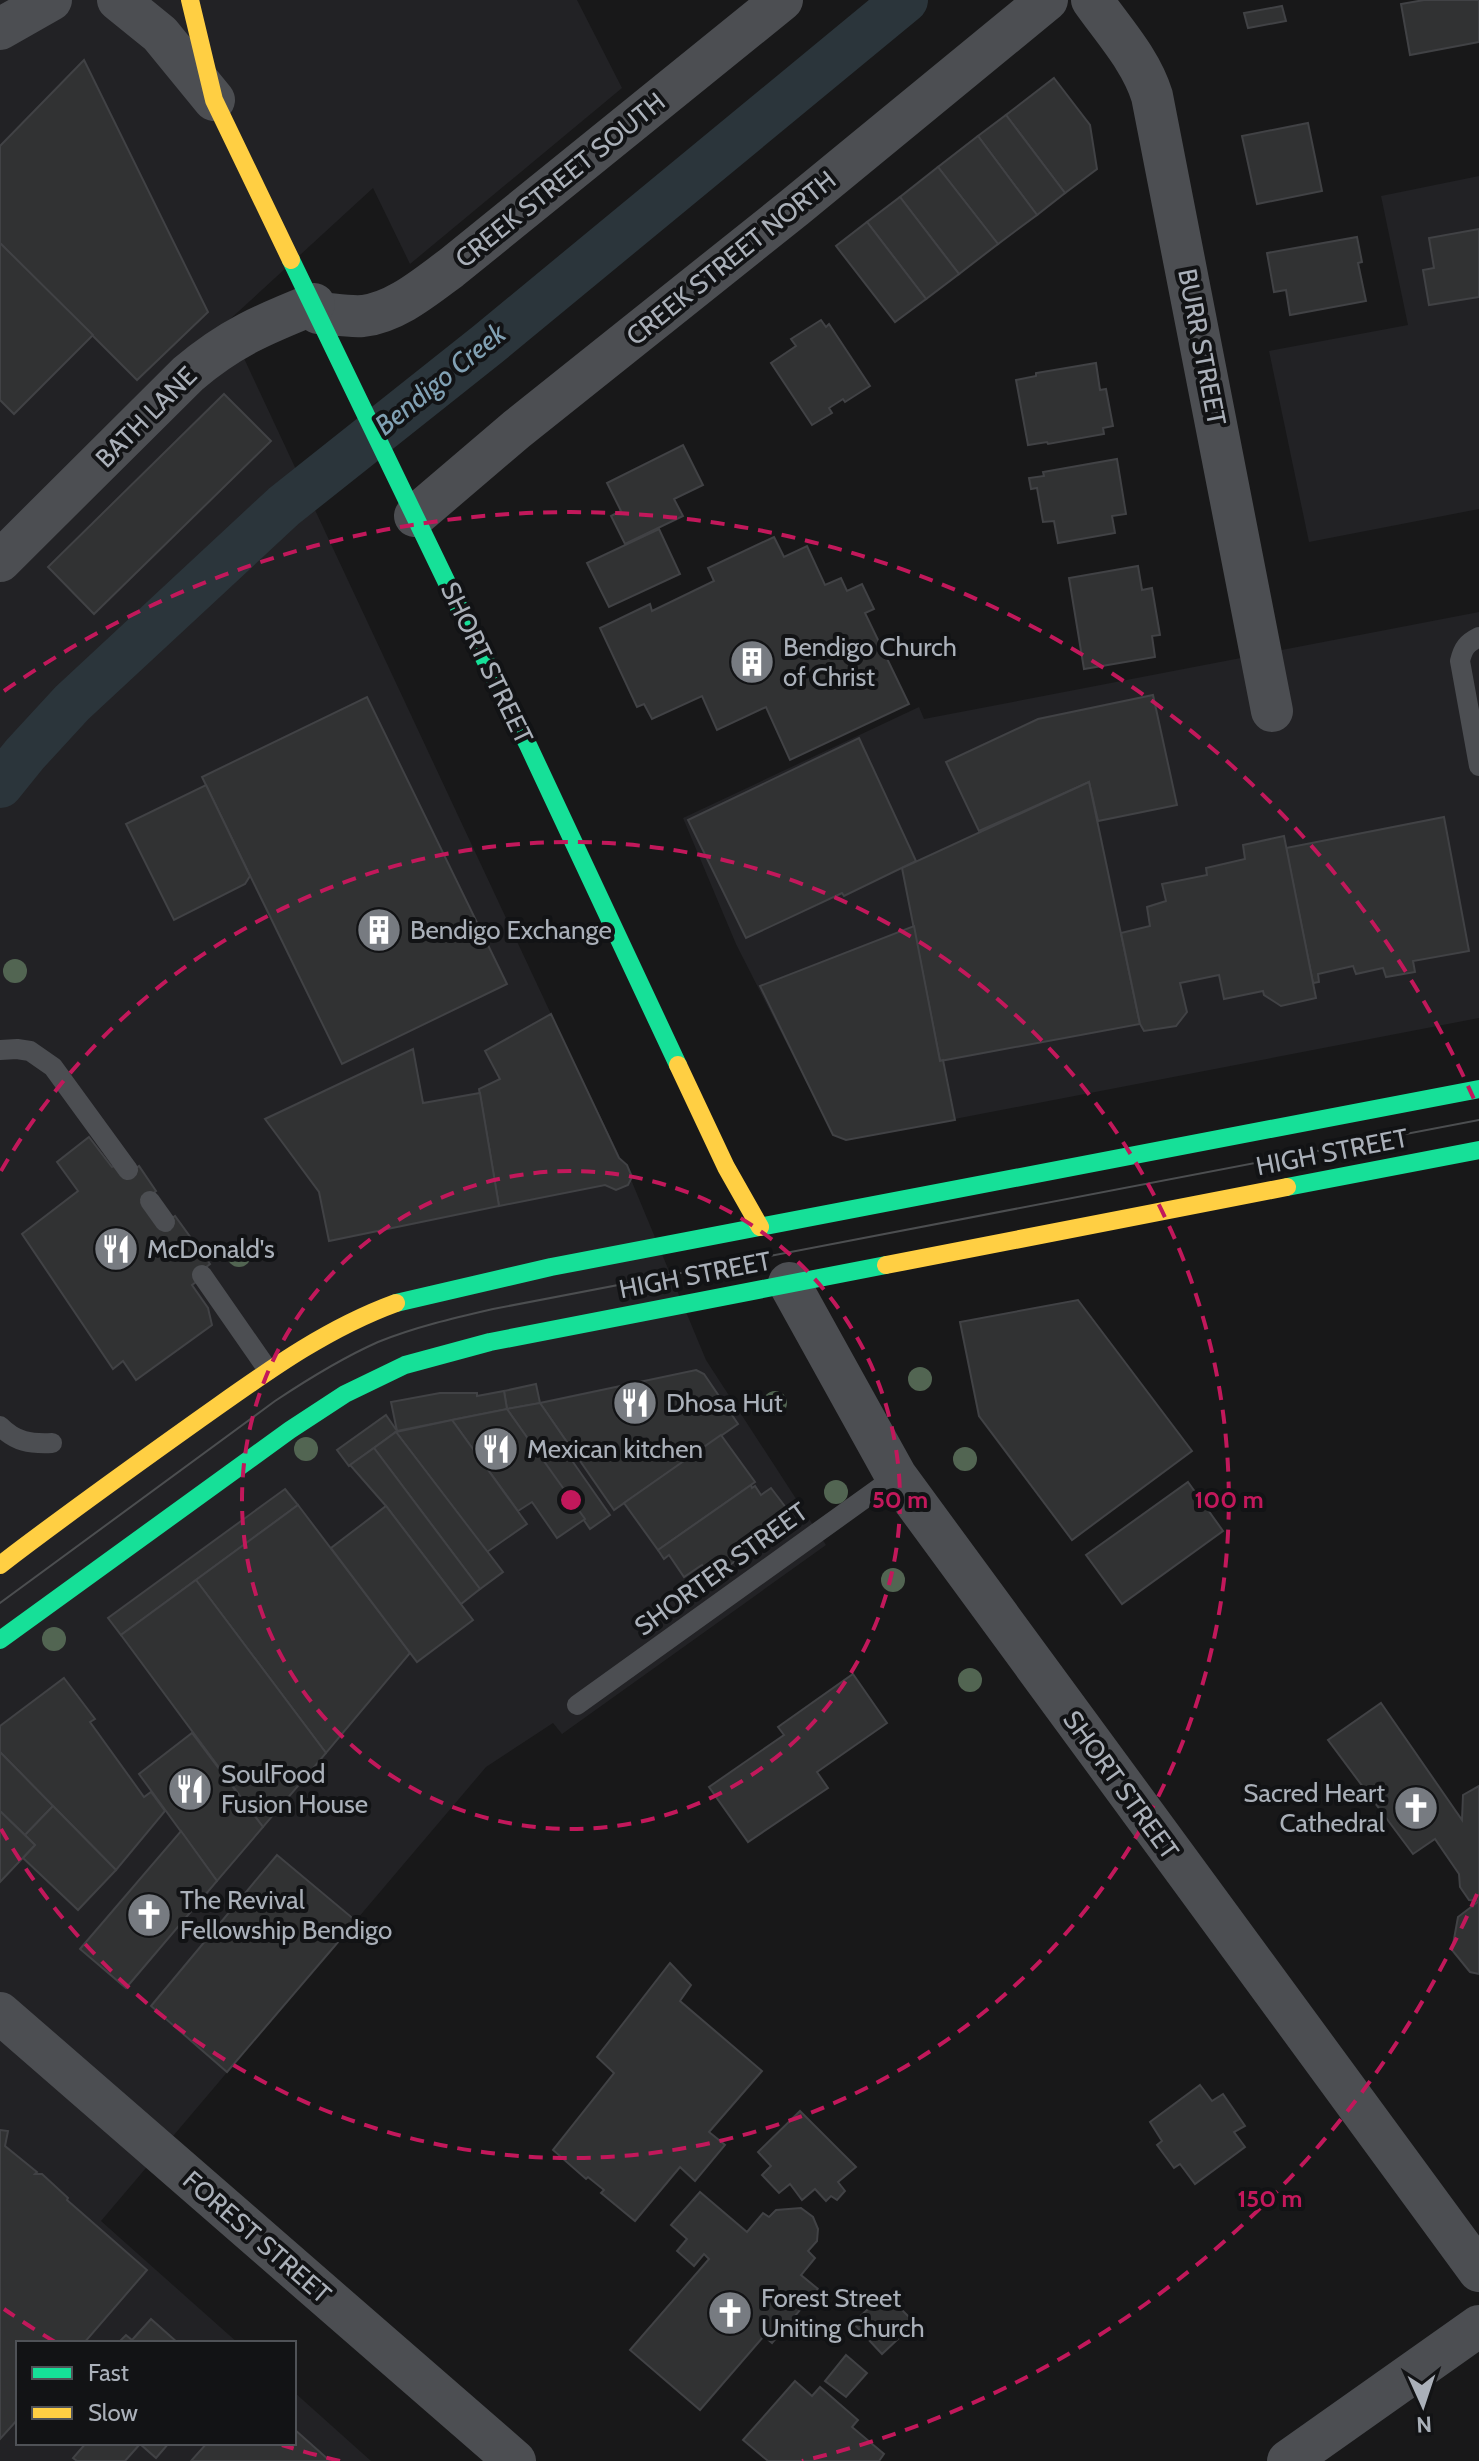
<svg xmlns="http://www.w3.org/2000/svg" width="1479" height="2461" font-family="Cabin,sans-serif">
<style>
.built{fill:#222225}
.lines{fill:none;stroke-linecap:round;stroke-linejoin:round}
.canal{stroke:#2b353b;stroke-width:46}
.building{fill:#313233;stroke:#414245;stroke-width:2}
.lane{stroke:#4c4e52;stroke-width:20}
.street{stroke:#4c4e52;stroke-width:42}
.fast{stroke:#16e098;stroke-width:18}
.slow{stroke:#ffcf43;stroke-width:18}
.tram{stroke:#4c4e50;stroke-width:2}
.tree{fill:#526552}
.ring{fill:none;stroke:#c2185b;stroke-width:4;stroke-dasharray:14 10}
.labels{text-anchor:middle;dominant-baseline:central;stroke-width:8;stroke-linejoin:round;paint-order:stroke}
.street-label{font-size:26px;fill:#aab0b9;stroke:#121315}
.poi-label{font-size:26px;fill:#aab0b9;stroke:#121315;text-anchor:start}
.water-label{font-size:28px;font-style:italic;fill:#81a1b4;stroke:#121315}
.centre{fill:#c2185b;stroke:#121315;stroke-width:4}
.ring-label{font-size:24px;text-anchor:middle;font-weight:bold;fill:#c2185b;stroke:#121315;stroke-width:8;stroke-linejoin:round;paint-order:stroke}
</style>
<rect width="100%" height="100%" fill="#181819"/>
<g class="built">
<path d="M0 0H577L622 88 410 264 373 188 227 322 551 1014 632 1182 706 1360 826 1545 562 1734 553 1723 486 1767 101 2221 238 2343H18V2443H294V2392L371 2461H0Z"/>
<path d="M1479 176V509L1309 542 1269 351 1408 325 1381 196Z"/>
<path d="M1479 612V1018L846 1140 833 1135 736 944 683 818 919 707 924 719Z"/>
</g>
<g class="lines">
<path class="canal" d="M0 785 25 754 72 703 284 506 488 344 905 0"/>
</g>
<g class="building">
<path d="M1424 0H1479V42L1410 55 1401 4Z"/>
<path d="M1282 6 1286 21 1248 28 1244 13Z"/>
<path d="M84 60 208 312 137 380 0 243V146Z"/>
<path d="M1054 78 1090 125 1097 169 1065 193 1006 115Z"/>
<path d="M1006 115 1065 193 1037 215 978 136Z"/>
<path d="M1308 123 1322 191 1257 204 1242 136Z"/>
<path d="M978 136 1037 215 998 244 938 167Z"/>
<path d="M938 167 998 244 959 274 900 197Z"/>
<path d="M900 197 959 274 926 299 867 222Z"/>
<path d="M867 222 926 299 895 322 836 246Z"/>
<path d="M1479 229V297L1429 305 1423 270 1434 268 1429 238Z"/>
<path d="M1357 237 1362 262 1358 263 1366 301 1290 315 1286 290 1274 292 1267 253Z"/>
<path d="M0 243 93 335 14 414 0 400Z"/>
<path d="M821 320 826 327 829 324 870 386 845 402 843 399 829 408 832 413 812 425 771 363 796 346 791 339Z"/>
<path d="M1096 363 1100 390 1106 389 1113 426 1103 428 1104 434 1048 444 1047 442 1028 445 1016 380 1036 376V373Z"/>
<path d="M224 394 271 441 94 614 48 567Z"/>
<path d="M683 445 703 485 674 499 683 516 625 544 611 516 621 511 607 483Z"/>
<path d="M1117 459 1126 514 1112 516 1115 533 1058 543 1054 521 1043 522 1037 488 1031 489 1029 478 1044 476 1043 472Z"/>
<path d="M659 529 680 574 609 607 587 563Z"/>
<path d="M774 537 784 557 807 546 825 585 841 578 847 591 862 584 874 609 865 613 909 704 790 760 766 707 717 730 702 696 652 719 644 704 637 707 600 628 650 604 652 611 714 581 708 568Z"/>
<path d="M1138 566 1142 590 1152 588 1160 635 1152 636 1155 657 1084 669 1069 578Z"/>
<path d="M1153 695 1177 805 1098 821 1089 782 979 831 946 762 1038 719Z"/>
<path d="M367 697 507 984 342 1064 202 777Z"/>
<path d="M859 738 916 861 844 896 842 893 746 938 688 820Z"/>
<path d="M1089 782 1140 1024 940 1061 902 868Z"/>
<path d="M206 785 250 876 245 884 174 920 126 824Z"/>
<path d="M1444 817 1469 951 1413 961 1415 972 1386 977 1383 968 1356 974 1353 966 1318 974 1319 982 1313 983 1286 848Z"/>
<path d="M1284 836 1316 998 1281 1006 1264 995 1263 991 1224 999 1219 975 1180 983 1187 1012 1176 1026 1144 1031 1140 1024 1121 933 1150 926 1147 907 1166 901 1162 884 1207 875 1206 868 1245 859 1243 845Z"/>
<path d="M914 926 940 1061 943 1060 955 1120 846 1140 833 1135 760 986Z"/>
<path d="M551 1014 619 1158 627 1165 632 1177 628 1185 616 1190 605 1185 499 1206 479 1089 500 1079 485 1051Z"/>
<path d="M413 1049 423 1103 480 1093 499 1206 329 1241 319 1192 265 1119Z"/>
<path d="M89 1137 112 1167 116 1165 124 1176 139 1166 156 1191 142 1202 161 1227 175 1216 210 1264 196 1275 199 1280 192 1285 208 1308 212 1325 136 1380 123 1361 113 1369 22 1234 78 1191 57 1162Z"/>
<path d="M1078 1300 1192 1451 1072 1540 979 1416 960 1322Z"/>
<path d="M696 1370 704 1374 738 1424 614 1510 540 1403Z"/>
<path d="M536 1384 540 1403 507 1409 504 1391Z"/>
<path d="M504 1391 507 1409 397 1431 391 1402 440 1393H477V1396Z"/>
<path d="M540 1403 571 1448 566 1452 610 1515 590 1529 507 1409Z"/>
<path d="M507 1409 585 1519 557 1538 532 1502 518 1511 452 1420Z"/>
<path d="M386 1415 397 1431 349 1466 337 1450Z"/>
<path d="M452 1420 527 1524 487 1552 396 1432Z"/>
<path d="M396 1432 503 1572 480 1589 374 1448Z"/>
<path d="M721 1435 755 1482 658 1550 624 1503Z"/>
<path d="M374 1448 480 1589 461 1604 386 1506 350 1465Z"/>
<path d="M1188 1482 1223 1531 1122 1604 1086 1555Z"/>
<path d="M751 1485 752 1488 755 1486 761 1495 771 1488 790 1513 779 1521 784 1527 711 1578 702 1565 684 1577 669 1555 664 1559 658 1550Z"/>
<path d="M285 1489 298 1505 121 1635 108 1618Z"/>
<path d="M298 1505 410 1653 326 1753 196 1580Z"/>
<path d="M386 1506 473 1620 417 1662 331 1548Z"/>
<path d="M196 1580 326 1753 263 1827 121 1635Z"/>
<path d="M853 1674 887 1723 817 1772 828 1788 748 1842 709 1787 784 1735 778 1727Z"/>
<path d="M64 1678 95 1719 90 1722 144 1797 151 1792 165 1811 116 1870 0 1752V1726Z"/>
<path d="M1381 1703 1462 1820 1463 1795 1479 1786V1901L1469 1900 1460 1887 1459 1874 1435 1839 1413 1854 1328 1740Z"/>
<path d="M192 1733 263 1827 217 1881 139 1774Z"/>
<path d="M0 1752 53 1806 25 1835 0 1811Z"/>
<path d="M53 1806 116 1870 78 1910 23 1858 35 1845 25 1835Z"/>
<path d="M0 1811 35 1845 0 1882Z"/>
<path d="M181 1831 217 1881 126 1988 80 1949Z"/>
<path d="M277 1855 356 1921 227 2072 151 2006Z"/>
<path d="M1479 1901V1974L1470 1972 1452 1950 1458 1917Z"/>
<path d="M670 1963 691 1985 680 2001 762 2071 709 2132 725 2145 695 2181 680 2167 635 2221 601 2193 604 2190 588 2177 586 2179 553 2150 614 2073 597 2057Z"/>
<path d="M1200 2085 1212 2101 1223 2094 1245 2126 1234 2132 1245 2147 1195 2184 1180 2164 1174 2168 1157 2145 1162 2141 1150 2122Z"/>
<path d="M800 2111 856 2167 838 2182 845 2191 837 2200 831 2196 826 2201 815 2189 802 2200 790 2184 779 2193 762 2175 771 2166 758 2152Z"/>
<path d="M0 2130 8 2131 5 2146 37 2172 35 2174H42L68 2198 67 2200 147 2270 84 2343H18V2419L0 2439Z"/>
<path d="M700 2192 747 2232 763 2213 769 2217 776 2210 801 2208 813 2217 818 2229 817 2241 808 2251 815 2258 801 2275 818 2289 772 2343 764 2336 700 2410 630 2350 709 2259 704 2254 694 2266 677 2251 687 2239 671 2225Z"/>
<path d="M885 2293 915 2323 882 2354 853 2323Z"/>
<path d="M151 2319 178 2343H118L126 2335 132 2340Z"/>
<path d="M846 2355 867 2373 846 2397 825 2381Z"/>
<path d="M795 2381 812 2396 820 2387 858 2420 852 2427 884 2454 879 2461H768L743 2440Z"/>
<path d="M294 2429 330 2461H191L207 2443H294Z"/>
<path d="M86 2443H169L156 2458 140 2444 125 2461H77L73 2458Z"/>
</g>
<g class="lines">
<g class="lane">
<path d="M1479 637C1467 643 1463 648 1460 661L1479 766"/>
<path d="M0 1050 17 1049 30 1051 53 1067 128 1170"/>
<path d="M150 1201 165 1222"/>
<path d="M202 1275 268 1370"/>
<path d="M0 1426C16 1442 30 1444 52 1443"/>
<path d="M577 1705 896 1476"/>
</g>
<g class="street">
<path d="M118 0 160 34 214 100"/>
<path d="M1092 0C1113 30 1141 60 1152 96L1272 711"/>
<path d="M0 29 51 0"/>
<path d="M318 313C333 314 348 317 363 316 396 312 425 287 451 268L782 0"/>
<path d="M415 516 517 429 795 207 1047 0"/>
<path d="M0 561 188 374C230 338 264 324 314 304"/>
<path d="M789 1283 896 1476 1479 2271"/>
<path d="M0 2013 515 2461"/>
<path d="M1288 2461 1479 2326"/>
</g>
<g class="fast">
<path d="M291 260 464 618 528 745 678 1065"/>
<path d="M1287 1187 1479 1150"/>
<path d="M396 1303 551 1267 1479 1089"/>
<path d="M0 1640 290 1430 345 1394 405 1365 490 1342 886 1265"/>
</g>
<g class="slow">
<path d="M190 0 214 100 291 260"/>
<path d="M678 1065 726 1167 760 1227"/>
<path d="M886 1265 1287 1187"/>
<path d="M0 1565C65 1515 131 1468 197 1421 261 1376 322 1330 396 1303"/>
</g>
<path class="tram" d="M0 1603 275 1401C308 1379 342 1358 378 1342 415 1327 454 1318 493 1309L1479 1120"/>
</g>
<g class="tree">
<circle cx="15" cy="971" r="12"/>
<circle cx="239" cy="1255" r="12"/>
<circle cx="920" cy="1379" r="12"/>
<circle cx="775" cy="1403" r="12"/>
<circle cx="306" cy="1449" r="12"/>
<circle cx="965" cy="1459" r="12"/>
<circle cx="836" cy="1492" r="12"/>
<circle cx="893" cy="1580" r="12"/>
<circle cx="54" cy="1639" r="12"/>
<circle cx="970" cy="1680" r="12"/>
</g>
<g class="ring">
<circle cx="571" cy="1500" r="329"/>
<path d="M1 1171A658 658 0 1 1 1 1829"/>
<path d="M1477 1894A988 988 0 0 1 802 2461M340 2461A988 988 0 0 1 282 2445M55 2342A988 988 0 0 1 4 2309M4 691A988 988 0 0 1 1477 1106"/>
</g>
<defs>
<g id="building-disc" transform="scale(2.3)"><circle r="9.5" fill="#777b81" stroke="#121315"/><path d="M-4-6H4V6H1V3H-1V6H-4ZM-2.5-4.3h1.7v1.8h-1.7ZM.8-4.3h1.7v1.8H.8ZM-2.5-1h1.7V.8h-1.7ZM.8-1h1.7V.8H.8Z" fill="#fff"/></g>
<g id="restaurant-disc" transform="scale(2.3)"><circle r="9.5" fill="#777b81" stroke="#121315"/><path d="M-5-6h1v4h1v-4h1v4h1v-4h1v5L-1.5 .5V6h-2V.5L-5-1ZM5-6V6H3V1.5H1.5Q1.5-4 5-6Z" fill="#fff"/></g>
<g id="church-disc" transform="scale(2.3)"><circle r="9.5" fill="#777b81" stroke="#121315"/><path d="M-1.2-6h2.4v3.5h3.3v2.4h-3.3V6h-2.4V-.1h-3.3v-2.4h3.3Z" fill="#fff"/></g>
</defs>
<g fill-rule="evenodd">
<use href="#building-disc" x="752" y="662"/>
<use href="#building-disc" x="379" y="930"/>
<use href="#restaurant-disc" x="116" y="1249"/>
<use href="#restaurant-disc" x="635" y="1403"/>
<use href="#restaurant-disc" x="496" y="1449"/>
<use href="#restaurant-disc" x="190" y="1789"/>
<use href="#church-disc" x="1416" y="1808"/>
<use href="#church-disc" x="149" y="1915"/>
<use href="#church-disc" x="730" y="2313"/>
</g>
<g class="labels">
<g class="street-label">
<text transform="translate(560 180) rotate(-39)">CREEK STREET SOUTH</text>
<text transform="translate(731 258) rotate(-39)">CREEK STREET NORTH</text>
<text transform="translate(1202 347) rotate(79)">BURR STREET</text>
<text transform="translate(146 417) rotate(-45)">BATH LANE</text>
<text transform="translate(487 663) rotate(64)">SHORT STREET</text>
<text transform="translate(1332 1152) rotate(-11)">HIGH STREET</text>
<text transform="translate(695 1275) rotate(-11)">HIGH STREET</text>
<text transform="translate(721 1569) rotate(-36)">SHORTER STREET</text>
<text transform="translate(1121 1785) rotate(54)">SHORT STREET</text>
<text transform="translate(257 2237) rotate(41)">FOREST STREET</text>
</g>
<g class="poi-label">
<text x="783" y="647">Bendigo Church<tspan x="783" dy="30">of Christ</tspan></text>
<text x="410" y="930">Bendigo Exchange</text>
<text x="147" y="1249">McDonald's</text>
<text x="666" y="1403">Dhosa Hut</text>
<text x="527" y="1449">Mexican kitchen</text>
<text x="221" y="1774">SoulFood<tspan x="221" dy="30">Fusion House</tspan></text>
<text x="1385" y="1793" text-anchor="end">Sacred Heart<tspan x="1385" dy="30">Cathedral</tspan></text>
<text x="180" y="1900">The Revival<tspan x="180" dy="30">Fellowship Bendigo</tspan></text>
<text x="761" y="2298">Forest Street<tspan x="761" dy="30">Uniting Church</tspan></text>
</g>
<g class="water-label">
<text transform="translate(440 379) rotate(-39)">Bendigo Creek</text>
</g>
</g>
<circle cx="571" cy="1500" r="12" class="centre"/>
<g class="ring-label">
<text x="900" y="1508">50 m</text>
<text x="1229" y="1508">100 m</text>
<text x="1270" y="2207">150 m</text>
</g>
<rect x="16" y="2341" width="280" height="104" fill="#121315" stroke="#4f5257" stroke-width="2"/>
<rect x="32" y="2367" width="40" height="12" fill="#16e098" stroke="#4f5257" stroke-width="2"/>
<text x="88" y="2381" font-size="24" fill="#aab0b9">Fast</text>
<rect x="32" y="2407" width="40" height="12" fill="#ffcf43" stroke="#4f5257" stroke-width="2"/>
<text x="88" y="2421" font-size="24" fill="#aab0b9">Slow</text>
<g transform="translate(1423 2405) rotate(177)" stroke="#121315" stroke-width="6" paint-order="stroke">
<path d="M0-6L14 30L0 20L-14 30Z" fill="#aab0b9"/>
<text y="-12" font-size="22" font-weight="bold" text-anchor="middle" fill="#aab0b9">N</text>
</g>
</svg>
